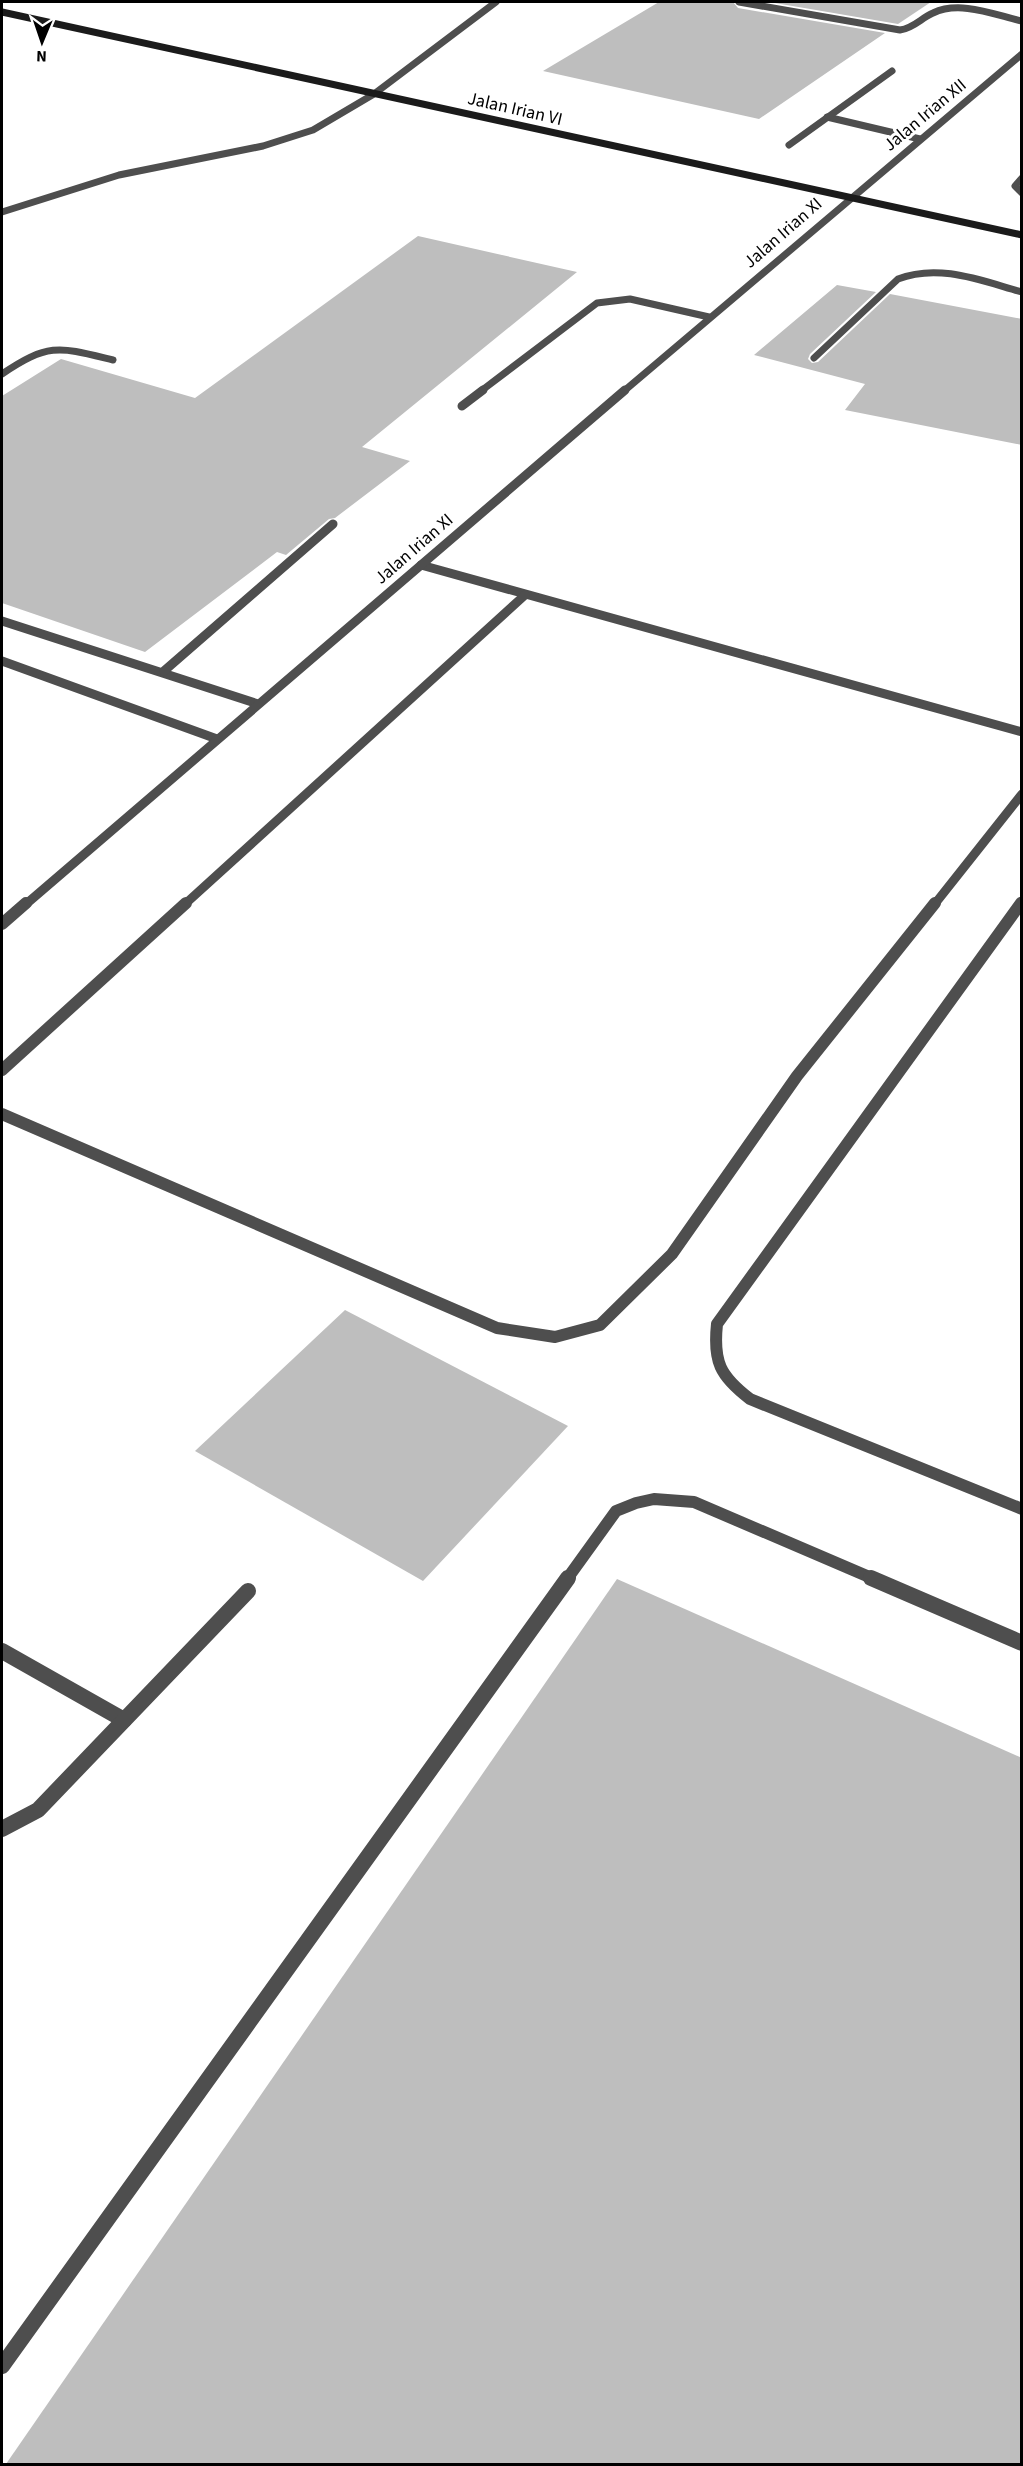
<svg xmlns="http://www.w3.org/2000/svg" width="1023" height="2466" font-family="'Source Sans 3',sans-serif">
<style>
.building{fill:#bebebe}
.lines{fill:none;stroke-linecap:round;stroke-linejoin:round}
.lane-far3{stroke:#4e4e4e;stroke-width:7}
.lane-far2{stroke:#4e4e4e;stroke-width:9}
.lane-far1{stroke:#4e4e4e;stroke-width:12}
.lane{stroke:#4e4e4e;stroke-width:16}
.street-far2{stroke:#4e4e4e;stroke-width:7}
.street-far1{stroke:#4e4e4e;stroke-width:9}
.street{stroke:#4e4e4e;stroke-width:12}
.secondary{stroke:#1b1b1b;stroke-width:7}
.labels{text-anchor:middle;dominant-baseline:central;stroke-width:6;stroke-linejoin:round;paint-order:stroke}
.far-street-label{font-size:18px;fill:#000;stroke:#fff}
</style>
<rect width="100%" height="100%" fill="#fff"/>
<g class="building">
<path d="M659 2H733L738 8 885 33 759 119 543 71Z"/>
<path d="M769 2H931L898 24Z"/>
<path d="M418 236 577 272 362 447 410 461 335 518 329 519 286 555 277 552 145 652 2 603V396L61 359 195 398Z"/>
<path d="M837 285 876 292 810 354 808 359 812 363 818 362 890 294 1022 319V445L845 410 865 384 754 355Z"/>
<path d="M345 1310 568 1426 423 1581 195 1451Z"/>
<path d="M617 1579 1022 1758V2464H6Z"/>
</g>
<g class="lines">
<g class="lane-far3">
<path d="M739 2 900 30C914 28 921 18 933 13 960 0 995 15 1022 21"/>
<path d="M827 117 920 139"/>
<path d="M789 145 892 71"/>
<path d="M1022 178 1015 186 1022 193"/>
<path d="M814 358 898 279C939 263 982 281 1022 292"/>
<path d="M2 374C49 342 60 347 113 360"/>
<path d="M481 391 597 303 630 299 709 317"/>
</g>
<g class="lane-far2">
<path d="M462 406 483 390"/>
<path d="M421 565 1022 732"/>
<path d="M2 621 258 704"/>
<path d="M2 661 217 739"/>
<path d="M164 671 333 524"/>
<path d="M184 905 525 595"/>
<path d="M934 905 1022 794"/>
<path d="M1019 905 1022 901"/>
</g>
<g class="lane-far1">
<path d="M1021 903 717 1324C713 1362 720 1376 750 1399L1022 1509"/>
<path d="M2 1070 186 903"/>
<path d="M2 1114 497 1328 555 1337 600 1325 672 1254 797 1076 935 903"/>
<path d="M567 1579 616 1511 636 1503 654 1499 694 1502 874 1579"/>
</g>
<g class="lane">
<path d="M871 1578 1022 1643"/>
<path d="M2 1651 124 1720"/>
<path d="M2 1829 38 1810 248 1591"/>
<path d="M2 2366 568 1578"/>
</g>
<g class="street-far2">
<path d="M2 212 119 175 263 146 313 130 374 94 496 2"/>
<path d="M624 391 1022 54"/>
</g>
<path class="street-far1" d="M25 905 625 390"/>
<path class="street" d="M2 924 26 903"/>
<path class="secondary" d="M2 12 1022 235"/>
</g>
<g class="labels">
<g class="far-street-label">
<text transform="translate(515 109) rotate(13)">Jalan Irian VI</text>
<text transform="translate(925 115) rotate(-40)">Jalan Irian XII</text>
<text transform="translate(783 233) rotate(-41)">Jalan Irian XI</text>
<text transform="translate(414 549) rotate(-41)">Jalan Irian XI</text>
</g>
</g>
<rect width="1023" height="2466" fill="none" stroke="#000000" stroke-width="6"/>
<g transform="translate(42 42) rotate(182)" stroke="#ffffff" stroke-width="4.5" paint-order="stroke">
<path d="M0-4.5L10 22L0 15L-10 22Z" fill="#000000"/>
<text y="-9" font-size="16" font-weight="bold" text-anchor="middle" fill="#000000">N</text>
</g>
</svg>
